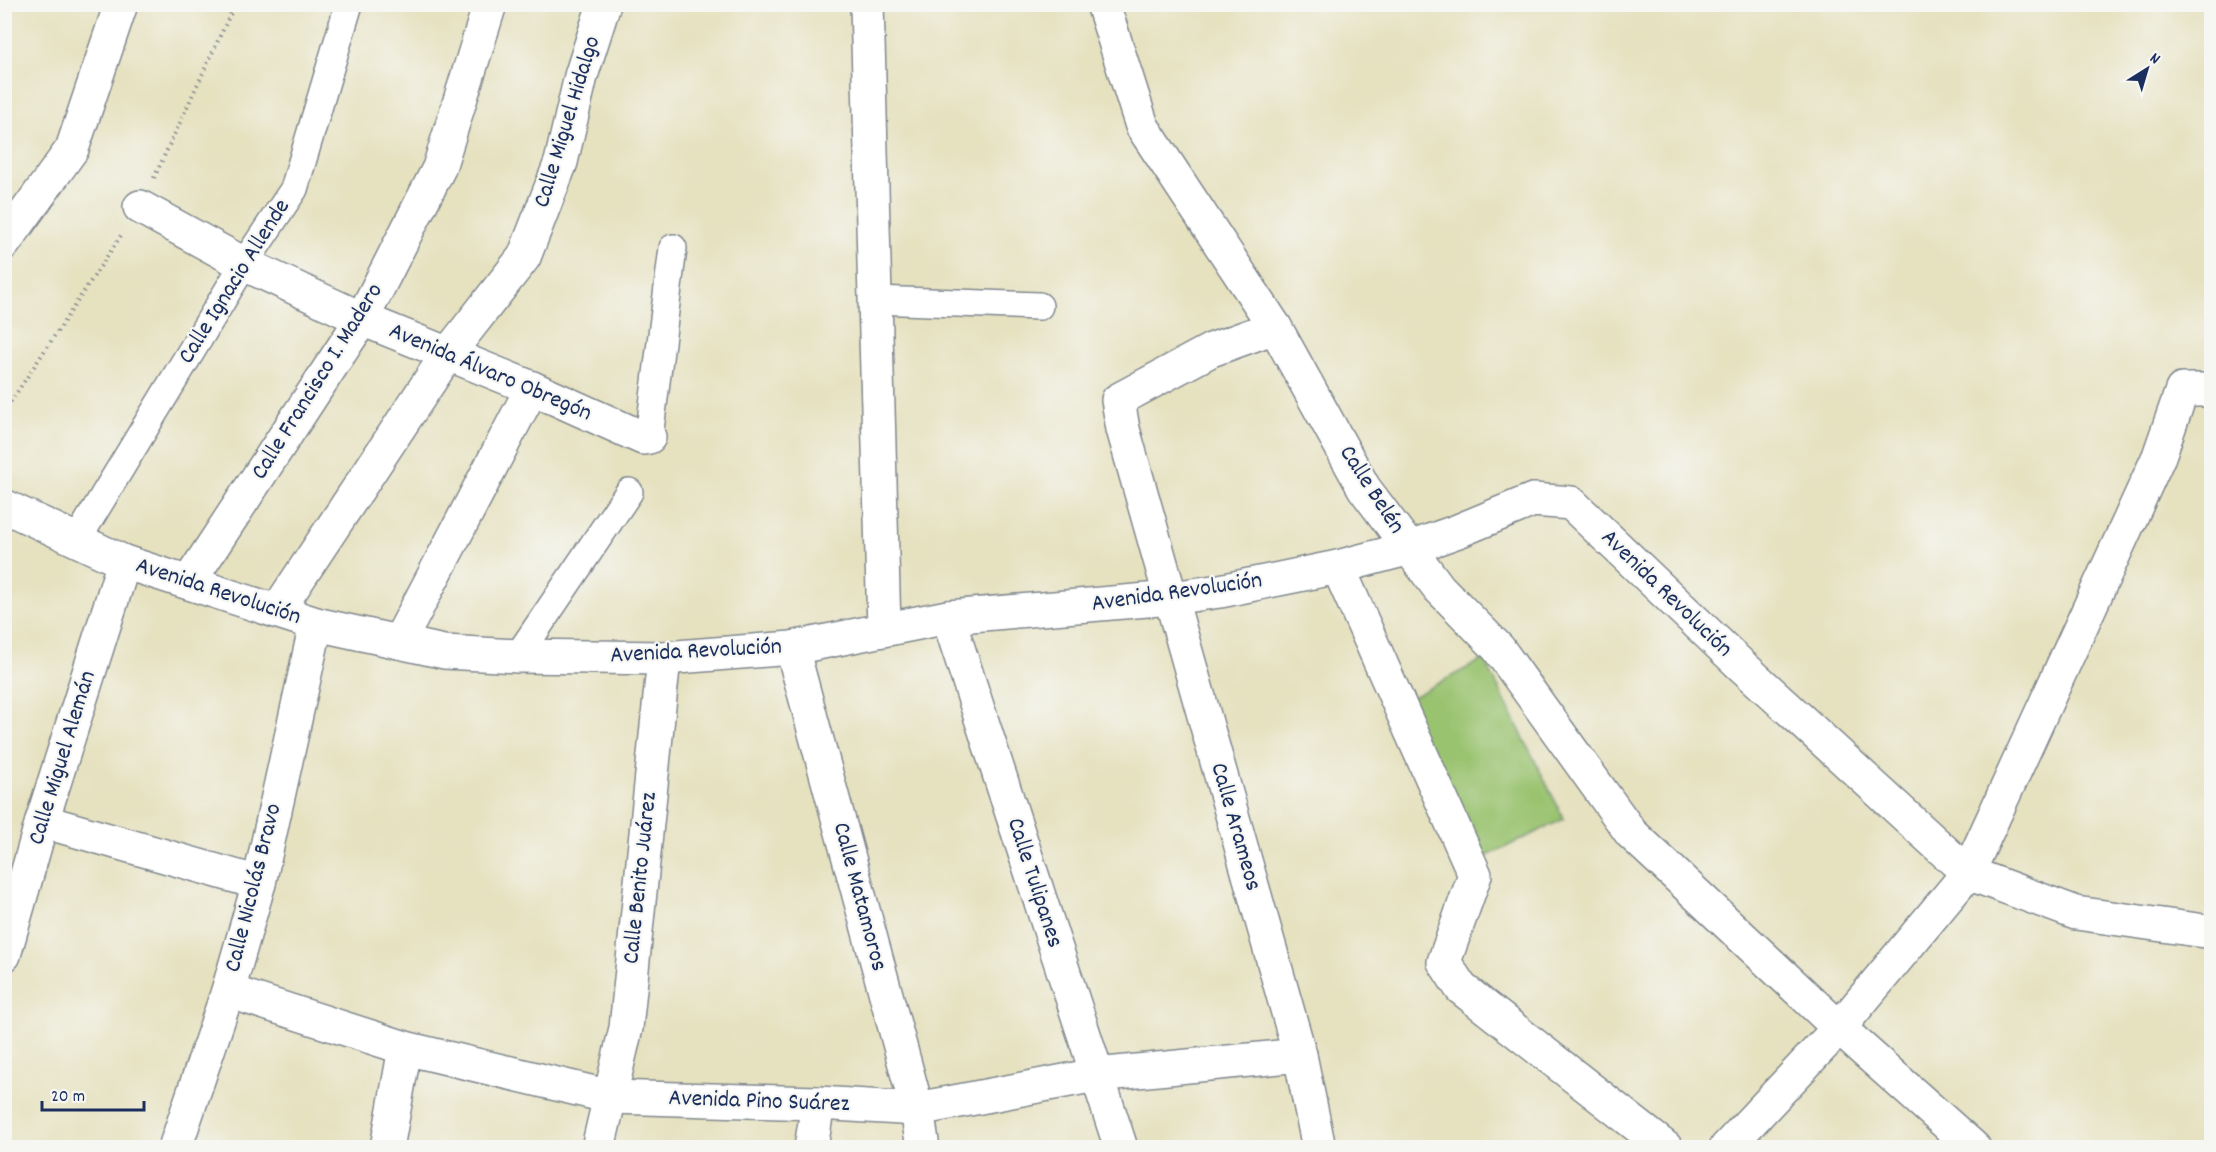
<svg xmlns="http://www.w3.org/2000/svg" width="2216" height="1152" font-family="Dekko,sans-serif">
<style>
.park{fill:#9ac36f;stroke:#5a7966;stroke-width:1.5}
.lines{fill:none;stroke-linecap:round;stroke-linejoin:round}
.pedestrian-casing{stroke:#80888e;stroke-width:30}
.minor-casing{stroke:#80888e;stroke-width:36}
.path{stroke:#80888e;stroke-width:4;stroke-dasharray:1.5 4.5;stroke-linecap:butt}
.pedestrian{stroke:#fff;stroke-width:27}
.minor{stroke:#fff;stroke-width:33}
.labels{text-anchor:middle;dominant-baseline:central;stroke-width:4.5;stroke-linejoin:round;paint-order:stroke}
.street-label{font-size:24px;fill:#1b2f5e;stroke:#f6f6f2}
</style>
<rect width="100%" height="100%" fill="#f6f6f2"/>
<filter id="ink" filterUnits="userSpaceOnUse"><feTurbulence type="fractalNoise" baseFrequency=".0167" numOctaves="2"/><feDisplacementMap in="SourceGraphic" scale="12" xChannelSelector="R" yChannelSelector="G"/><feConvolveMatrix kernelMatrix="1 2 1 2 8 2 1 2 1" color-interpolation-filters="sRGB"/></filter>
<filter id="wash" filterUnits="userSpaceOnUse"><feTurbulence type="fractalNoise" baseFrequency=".008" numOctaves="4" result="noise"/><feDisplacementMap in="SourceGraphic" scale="24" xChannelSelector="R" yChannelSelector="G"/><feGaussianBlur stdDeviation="1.35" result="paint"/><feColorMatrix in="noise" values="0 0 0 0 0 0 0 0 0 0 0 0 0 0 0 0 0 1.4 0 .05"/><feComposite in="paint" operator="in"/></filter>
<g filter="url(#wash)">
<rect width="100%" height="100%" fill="#e6e1bf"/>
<path class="park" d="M1484 659 1564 819 1481 859 1405 701Z"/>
</g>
<g filter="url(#ink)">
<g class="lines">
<g class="pedestrian-casing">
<g id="pedestrian">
<path d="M875 300 1039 306"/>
<path d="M649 437 673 248"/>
<path d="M77 540 244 264 294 189 349 4"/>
<path d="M518 656 629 492"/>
</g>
</g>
<g class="minor-casing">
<g id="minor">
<path d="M867 4 884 629"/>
<path d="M1103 4 1142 126 1275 327 1364 488 1439 588 1498 648 1631 833 1839 1028 1974 1148"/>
<path d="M140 207 244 264 362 319 532 388 643 438 649 437"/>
<path d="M4 243 72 149 121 4"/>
<path d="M1275 327 1211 350 1118 400 1123 429 1300 1055 1319 1148"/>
<path d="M4 506 124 562 316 624 444 652 518 656 664 658 792 648 948 617 1171 598 1220 591 1338 567 1410 548 1458 531 1533 500 1571 503 1741 665 1968 873 2076 913 2212 932"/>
<path d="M1338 567 1475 875 1444 962 1461 988 1666 1148"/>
<path d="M189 582 362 319 439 168 490 4"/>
<path d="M277 611 447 355 524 257 561 162 581 76 604 4"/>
<path d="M948 617 1121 1148"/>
<path d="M399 642 532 388"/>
<path d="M792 648 917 1109 923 1148"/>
<path d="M42 821 259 883"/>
<path d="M4 955 42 821 124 562"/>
<path d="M228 991 405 1048 611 1097 818 1103 917 1109 1096 1075 1300 1055"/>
<path d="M175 1148 228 991 259 883 316 624"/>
<path d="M387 1148 405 1048"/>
<path d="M598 1148 626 1028 664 658"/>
<path d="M811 1148 818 1103"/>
<path d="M1726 1148 1839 1028 1968 873 2159 456 2182 390H2212"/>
</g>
</g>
<g class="path">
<path d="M154 178 235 4"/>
<path d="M4 412 122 234"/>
</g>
<use href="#pedestrian" class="pedestrian"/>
<use href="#minor" class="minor"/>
</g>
</g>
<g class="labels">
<g class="street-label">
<text transform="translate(568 122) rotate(-73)">Calle Miguel Hidalgo</text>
<text transform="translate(235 282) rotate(-58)">Calle Ignacio Allende</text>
<text transform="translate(490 373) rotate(23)">Avenida Álvaro Obregón</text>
<text transform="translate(318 382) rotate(-58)">Calle Francisco I. Madero</text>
<text transform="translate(1371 490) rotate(57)">Calle Belén</text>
<text transform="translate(218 592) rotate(18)">Avenida Revolución</text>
<text transform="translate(1177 593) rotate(-8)">Avenida Revolución</text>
<text transform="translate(1666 594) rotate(44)">Avenida Revolución</text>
<text transform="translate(696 652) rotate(-3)">Avenida Revolución</text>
<text transform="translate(63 758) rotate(-73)">Calle Miguel Alemán</text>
<text transform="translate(1235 827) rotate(74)">Calle Arameos</text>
<text transform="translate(641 878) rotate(-84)">Calle Benito Juárez</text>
<text transform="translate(1034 883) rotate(72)">Calle Tulipanes</text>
<text transform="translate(254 888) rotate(-76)">Calle Nicolás Bravo</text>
<text transform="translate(859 897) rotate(75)">Calle Matamoros</text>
<text transform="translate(759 1102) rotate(2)">Avenida Pino Suárez</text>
</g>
</g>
<rect width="2216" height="1152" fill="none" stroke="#f6f6f2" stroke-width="24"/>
<g transform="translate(2147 69) rotate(37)" stroke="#f6f6f2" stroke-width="4.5" paint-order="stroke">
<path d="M0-4.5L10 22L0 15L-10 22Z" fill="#1b2f5e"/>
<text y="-9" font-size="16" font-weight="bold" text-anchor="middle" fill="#1b2f5e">N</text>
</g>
<path d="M42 1101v9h102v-9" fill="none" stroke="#1b2f5e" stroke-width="3"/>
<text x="51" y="1101" font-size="18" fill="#1b2f5e" stroke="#f6f6f2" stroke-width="4.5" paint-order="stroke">20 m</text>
</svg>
